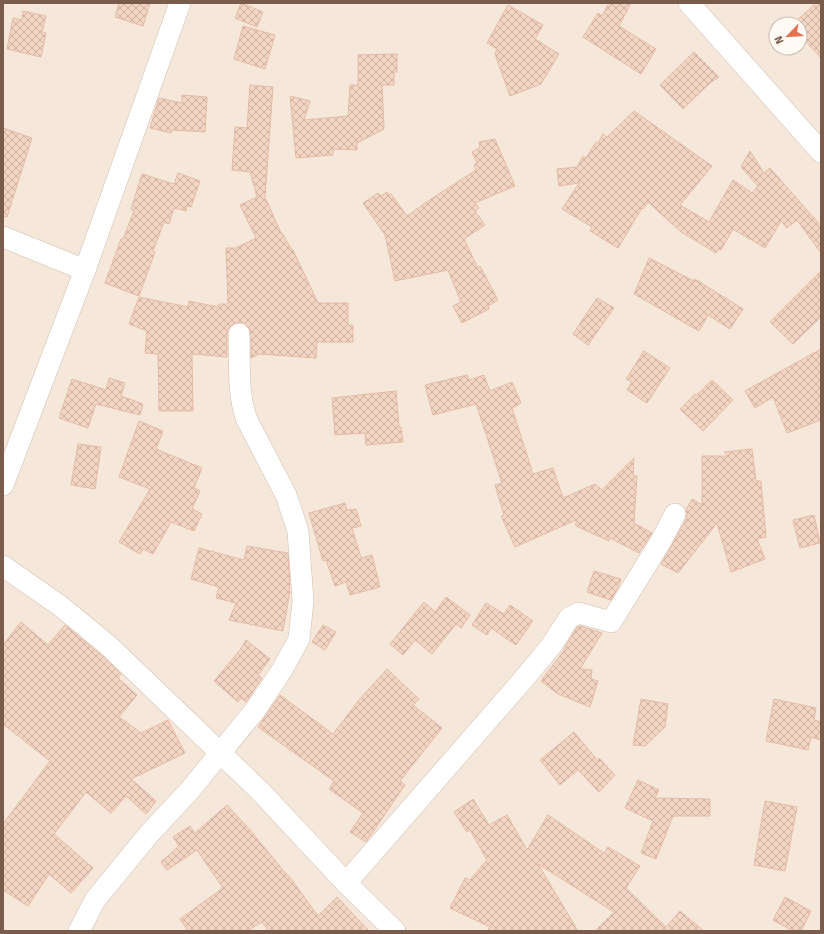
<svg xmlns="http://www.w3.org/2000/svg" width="824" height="934" font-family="'Fira Sans',sans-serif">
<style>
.residential{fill:#f5e8da;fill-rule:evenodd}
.building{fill:url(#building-cross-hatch);stroke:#e6bba3}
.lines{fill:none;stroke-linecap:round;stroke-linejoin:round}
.street-casing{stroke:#d1beb0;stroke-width:22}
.street{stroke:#fff;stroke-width:21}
</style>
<defs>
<pattern id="building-cross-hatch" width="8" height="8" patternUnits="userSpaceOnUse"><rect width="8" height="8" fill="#f3d5c3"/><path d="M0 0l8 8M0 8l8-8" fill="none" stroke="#cab0a1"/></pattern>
</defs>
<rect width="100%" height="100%" fill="#fdf6ec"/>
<path class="residential" d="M3 3H821V931H3ZM776 24H800V48H776Z"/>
<g class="building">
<path d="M119 3H150L143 26 115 17Z"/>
<path d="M241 3 263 12 257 27 235 18Z"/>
<path d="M609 3H631L619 26 656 49 641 74 583 37 598 13 602 16Z"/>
<path d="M816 3H821V58L800 35V24H793Z"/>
<path d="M508 5 543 25 535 39 559 54 541 84 510 96 495 54 497 49 487 43Z"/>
<path d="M23 11 46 16 42 32 46 33 41 57 7 49 13 18 22 20Z"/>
<path d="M243 26 275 35 265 69 234 59Z"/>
<path d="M694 52 719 77 710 83 683 109 660 85Z"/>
<path d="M397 54V72H394V85H382L384 129 357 143V150L333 149V155L296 158 290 96 310 101 304 120 348 116 350 85H358V55Z"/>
<path d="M250 85 273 87 265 197 281 233H282L292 250H293L318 303H348V325H353V342H317L316 358 259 354 251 358V334L249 328 244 323 238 322 233 324 229 328 227 334V357L192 354 193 411H159L158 354 145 353 147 331 129 324 139 297 188 307 189 301 218 307 219 304H228L226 248H236L256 238 240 205 257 197 250 172 232 170 235 127 247 128Z"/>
<path d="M182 95 207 97 205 132 172 130 171 133 150 128 159 98 182 103Z"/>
<path d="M634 111 712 166 680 205 709 222 733 180 752 193 758 186 741 167 750 151 764 173 770 168 821 226V253L797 220 787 228 781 221 765 248 733 229 721 250 718 249 716 253 681 232 648 202 643 209 642 208 618 248 590 231 592 227 562 209 579 183 559 186 557 169 577 167 583 156 586 158 596 142 598 143 603 134 607 137Z"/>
<path d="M3 128 32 138 7 217 3 216Z"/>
<path d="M495 139 515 186 475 203 479 208 475 211 485 225 464 239 478 268 480 266 498 300 488 306 489 309 462 323 453 306 461 302 448 270 395 281 385 235 363 203 378 193 381 196 387 192 389 195 391 194 407 216 431 199 476 170 474 165 477 163 472 152 480 148 479 142Z"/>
<path d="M178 173 200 181 191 207 187 206 186 211 174 208 169 224 164 222 153 251 155 252 139 296 105 283 121 239H123L134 211 131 209 142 174 174 184Z"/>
<path d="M649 258 694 281 695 279 743 309 730 329 708 315 699 331 634 294Z"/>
<path d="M821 271V317L793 344 770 322Z"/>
<path d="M597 298 614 308 588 345 573 334Z"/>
<path d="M821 349V420L787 433 773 397 755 408 745 391Z"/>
<path d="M644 351 670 368 647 403 627 390 632 382 626 379Z"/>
<path d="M467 375 469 380 484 375 490 391 512 382 521 403 512 408 533 474 553 468 563 498 595 484 602 490 634 458 633 476H637L634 523 652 533 639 553 610 538 609 541 576 526V520L515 547 501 516 504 515 495 485 502 483 476 404 433 415 425 385Z"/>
<path d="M109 378 125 383 121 396 143 404 140 415 96 404 88 428 59 418 72 379 106 390Z"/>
<path d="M712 380 733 400 703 431 680 409 695 394 697 395Z"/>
<path d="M396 391 399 427H401L403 442 366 445 365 433 335 435 332 398Z"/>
<path d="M139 421 163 431 156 449 202 468 194 488 200 491 192 509 202 514 194 531 171 522 153 554 143 549 140 554 119 542 150 489 119 477Z"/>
<path d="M78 444 101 447 95 489 71 485Z"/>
<path d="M752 449 756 481H761L766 537 757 539 765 559 731 572 717 523 678 573 661 564 686 520 687 514 686 510 692 499 702 505V456H728L724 452Z"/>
<path d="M345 503 347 510 356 509 361 526 352 528 361 558 372 555 380 587 350 595 346 582 335 586 326 560 323 561 309 513Z"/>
<path d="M814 515 820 543 800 548 793 520Z"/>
<path d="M247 546 288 553 290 585 289 590 290 591 283 631 229 620 236 603 216 598 219 587 191 579 199 548 244 560Z"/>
<path d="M594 571 621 579 618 588 611 600 587 592Z"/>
<path d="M446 597 470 615 461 628 456 624 432 654 415 640 403 655 390 644 424 602 435 612Z"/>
<path d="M486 603 504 614 510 605 533 621 516 645 491 628 487 635 472 625Z"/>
<path d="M21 622 48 645 65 625 101 655 121 674 118 678 137 695 119 717 141 733 168 720 185 753 131 779 156 801 146 814 126 796 111 813 86 792 54 834 93 868 71 893 49 874 28 906 3 890V824L50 761 3 724V645Z"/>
<path d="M323 625 336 632 325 650 312 642Z"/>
<path d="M580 626 602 633 580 669 592 670 591 679 598 681 590 707 558 694 541 681 565 649H564L577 627Z"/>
<path d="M246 640 270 659 258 675 262 678 246 702 241 698 238 702 214 681 240 650Z"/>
<path d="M387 669 419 699 413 705 442 728 400 781 405 785 366 842 350 832 363 813 329 789 334 781 258 727 280 695 333 734 359 700Z"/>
<path d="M641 699 668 704 665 727 645 746 633 745Z"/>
<path d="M774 699 816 708 814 720 821 722V740L811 737 808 750 766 741Z"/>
<path d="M574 732 598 761 599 758 615 775 599 792 578 770 560 785 540 760Z"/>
<path d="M638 780 659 790 655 798 710 799V816H673L656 859 641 853 653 821 625 808Z"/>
<path d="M473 799 489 825 507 815 527 850 548 815 604 853 608 847 640 866 626 888 666 927 680 911 704 931H595L614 912 538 864 578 931H488L490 927 450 908 465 878 470 880 487 860 470 830 467 832 454 812Z"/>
<path d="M765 801 797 807 785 871 754 865Z"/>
<path d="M227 805 250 830 288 876H289L318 916 337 897 369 931H269L262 922 247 931H188L180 919 223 888 197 850 167 870 161 862 179 846 173 837 190 826 195 833Z"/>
<path d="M785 897 811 911 801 931H793L773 920Z"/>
</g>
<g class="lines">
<g class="street-casing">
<g id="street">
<path d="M689 3 821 152"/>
<path d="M3 237 85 270"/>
<path d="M3 485 85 270 180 3"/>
<path d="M3 566 59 605 109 646 260 791 346 883 395 931"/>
<path d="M346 883 522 681 551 646 569 618 579 613 611 622 661 541 675 514"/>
<path d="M79 931 95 900 149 834 190 790 256 709 282 670 299 639 303 601 298 531 286 495 247 420C237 394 240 362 239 334"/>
</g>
</g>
<use href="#street" class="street"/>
</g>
<rect width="824" height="934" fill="none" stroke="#7a5c4d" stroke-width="8"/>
<g transform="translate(788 36) rotate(245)"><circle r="19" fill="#fffaf3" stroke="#cabbb1"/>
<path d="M0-3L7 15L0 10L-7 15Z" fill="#e76f51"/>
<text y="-6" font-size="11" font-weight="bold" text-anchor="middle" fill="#7a5c4d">N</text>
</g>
</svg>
